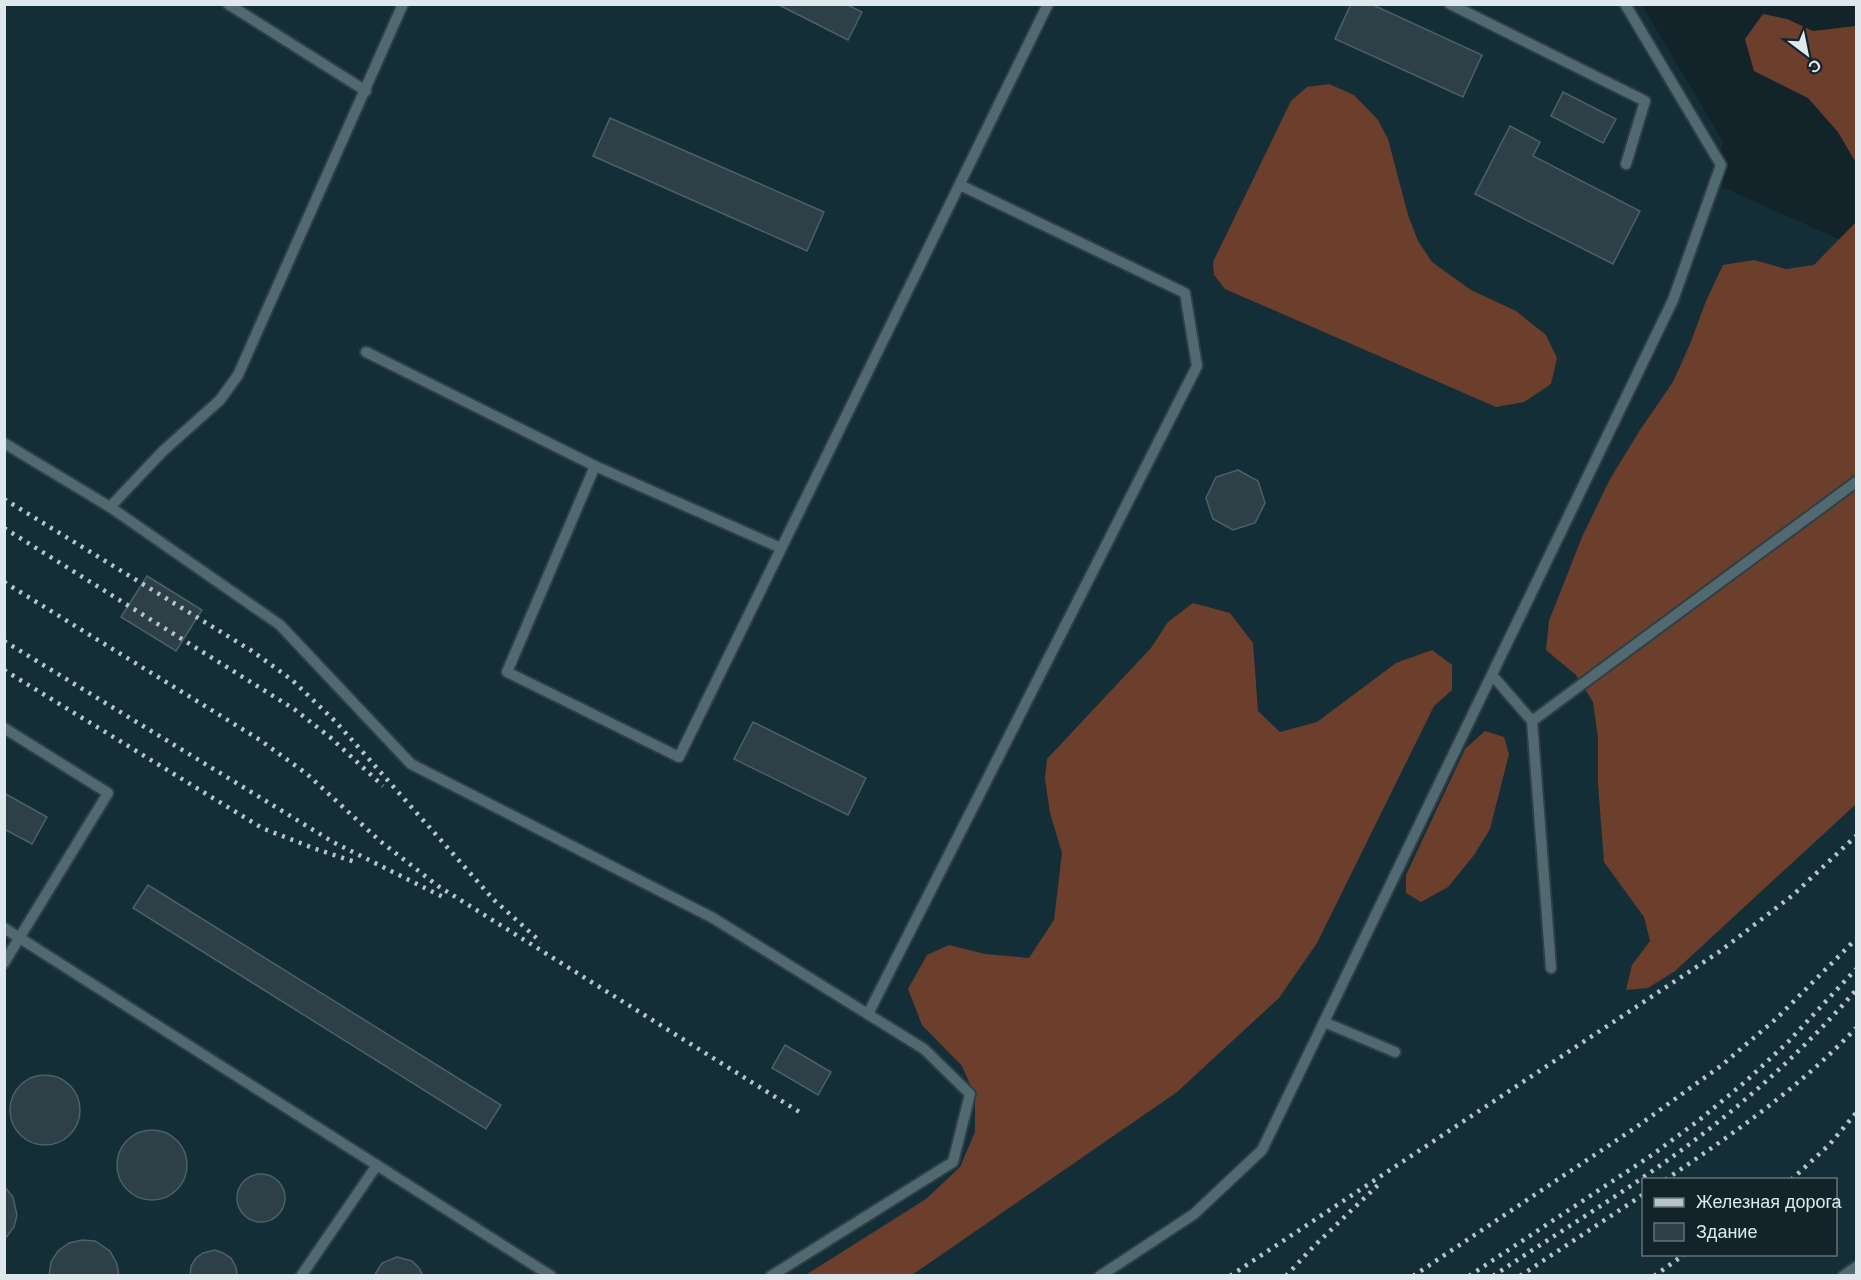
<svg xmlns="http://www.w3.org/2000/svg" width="1861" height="1280" font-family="Helvetica,sans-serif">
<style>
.built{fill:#142e37;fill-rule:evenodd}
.forest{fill:#6c3f2d}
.building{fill:#2e4047;stroke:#4d6067;stroke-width:1.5}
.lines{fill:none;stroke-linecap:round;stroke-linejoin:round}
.lane-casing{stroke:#2f3f45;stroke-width:14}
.lane{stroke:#516971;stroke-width:10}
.rail{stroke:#b9c4c9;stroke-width:4.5;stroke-dasharray:3 6;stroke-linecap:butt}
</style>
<rect width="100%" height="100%" fill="#12242a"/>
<path class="built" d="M5 5H1642L1723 142 1713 183 1856 247V1275L5 1276ZM1644 1180H1836V1254H1644Z"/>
<g class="forest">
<path d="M1763 14 1787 19 1813 31 1856 26V163L1838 132 1808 98 1754 71 1745 39Z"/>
<path d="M1329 84 1354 95 1378 120 1388 139 1408 215 1418 241 1432 262 1471 290 1516 311 1546 335 1557 358 1551 384 1524 402 1496 407 1225 289 1214 275 1213 262 1291 101 1307 87Z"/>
<path d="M1856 222V804L1675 971 1648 988 1626 990 1632 965 1650 941 1644 917 1604 862 1598 784V737L1593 702 1576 675 1546 650 1549 621 1582 537 1610 479 1640 430 1673 382 1690 344 1706 301 1723 265 1754 260 1786 269 1814 265Z"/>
<path d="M1193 603 1230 613 1253 643 1258 711 1280 732 1317 722 1396 663 1432 650 1452 665V690L1434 706 1317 943 1279 998 1177 1092 912 1275 804 1276 926 1199 960 1167 975 1132V1096L962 1066 922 1025 908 989 927 955 949 945 985 954 1029 958 1054 920 1062 853 1050 813 1045 779 1047 759 1151 648 1168 622Z"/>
<path d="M1485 731 1504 737 1509 754 1490 829 1474 855 1448 887 1421 902 1406 893V875L1465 749Z"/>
</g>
<g class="building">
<path d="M777 4H846L862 12 848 40Z"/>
<path d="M1351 4H1371L1482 55 1463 97 1335 39Z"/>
<path d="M1563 92 1616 119 1603 143 1551 116Z"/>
<path d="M610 118 824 212 807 251 593 156Z"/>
<path d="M1510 126 1540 142 1533 156 1640 211 1613 264 1475 194Z"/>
<path d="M1238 470 1258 481 1265 503 1255 523 1233 530 1213 519 1206 498 1216 477Z"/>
<path d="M147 576 202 610 176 651 121 617Z"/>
<path d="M753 722 866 778 848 815 734 759Z"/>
<path d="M4 793 47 817 32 844 4 829Z"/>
<path d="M148 885 501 1105 486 1129 133 908Z"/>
<path d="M785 1045 831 1072 818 1095 772 1068Z"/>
<circle cx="45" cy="1110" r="35"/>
<circle cx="152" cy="1165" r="35"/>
<circle cx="261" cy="1198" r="24"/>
<path d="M4 1186 13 1197 17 1215 14 1227 4 1240Z"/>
<path d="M82 1240 95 1241 110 1251 117 1264 119 1276H49L51 1262 58 1251 69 1243Z"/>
<path d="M215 1250 223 1253 231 1258 236 1267 237 1276H190L191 1266 196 1258 203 1253Z"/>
<path d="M397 1257 412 1261 419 1268 423 1276H374L382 1263Z"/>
</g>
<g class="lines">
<g class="lane-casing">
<g id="lane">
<path d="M228 4 366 91"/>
<path d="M1450 4 1645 101 1626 164"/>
<path d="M366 352 595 466 781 548"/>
<path d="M4 443 110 507 280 625 411 764 713 918 924 1049 970 1094 953 1162 771 1276"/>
<path d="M595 466 507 672 679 757 1048 4"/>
<path d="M110 507 163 451 220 400 238 375 403 4"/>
<path d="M1492 675 1532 721 1551 968"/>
<path d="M1532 721 1856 482"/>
<path d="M4 728 108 793 4 963"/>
<path d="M4 928 551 1276"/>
<path d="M868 1014 1197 366 1185 293 960 185"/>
<path d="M1324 1022 1395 1052"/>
<path d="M301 1276 377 1165"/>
<path d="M1100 1276 1194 1214 1262 1150 1673 300 1721 165 1625 4"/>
<path d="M1843 1276 1856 1267"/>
</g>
</g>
<use href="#lane" class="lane"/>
<g class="rail">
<path d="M4 499 252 651 292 680 336 722 494 900 541 942"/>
<path d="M4 528 294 709 331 738 383 786"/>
<path d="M4 582 260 740 307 774 380 841 438 886 801 1113"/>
<path d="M4 641 333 842 443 897"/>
<path d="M4 670 262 828 313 848 358 863"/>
<path d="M1665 1180C1733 1134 1800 1087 1856 1028"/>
<path d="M1791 1180 1829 1145 1856 1113"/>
<path d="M1230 1276 1719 952 1793 895 1856 836"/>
<path d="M1286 1276 1313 1247 1378 1185"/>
<path d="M1413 1276 1635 1128 1722 1065 1777 1018 1856 939"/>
<path d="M1469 1276 1652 1155 1698 1121 1745 1082 1788 1042 1856 969"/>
<path d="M1493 1276C1556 1234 1622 1194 1683 1149 1745 1103 1805 1049 1856 990"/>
<path d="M1520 1276 1644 1194"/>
<path d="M1654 1276 1685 1254"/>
</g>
</g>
<rect width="1861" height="1280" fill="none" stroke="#dee8ed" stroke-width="12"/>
<rect x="1642" y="1178" width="195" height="78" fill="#12242a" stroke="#647278" stroke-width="1.5"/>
<rect x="1654" y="1198" width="30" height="9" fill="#b9c4c9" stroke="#647278" stroke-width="1.5"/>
<text x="1696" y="1208" font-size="18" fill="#dee8ed">Железная дорога</text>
<rect x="1654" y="1223" width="30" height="18" fill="#2e4047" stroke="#647278" stroke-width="1.5"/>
<text x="1696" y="1238" font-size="18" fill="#dee8ed">Здание</text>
<g transform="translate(1807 54) rotate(148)" stroke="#12242a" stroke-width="4.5" paint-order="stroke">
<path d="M0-4.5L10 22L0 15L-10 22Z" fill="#dee8ed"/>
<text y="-9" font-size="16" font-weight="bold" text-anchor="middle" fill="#dee8ed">С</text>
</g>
</svg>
